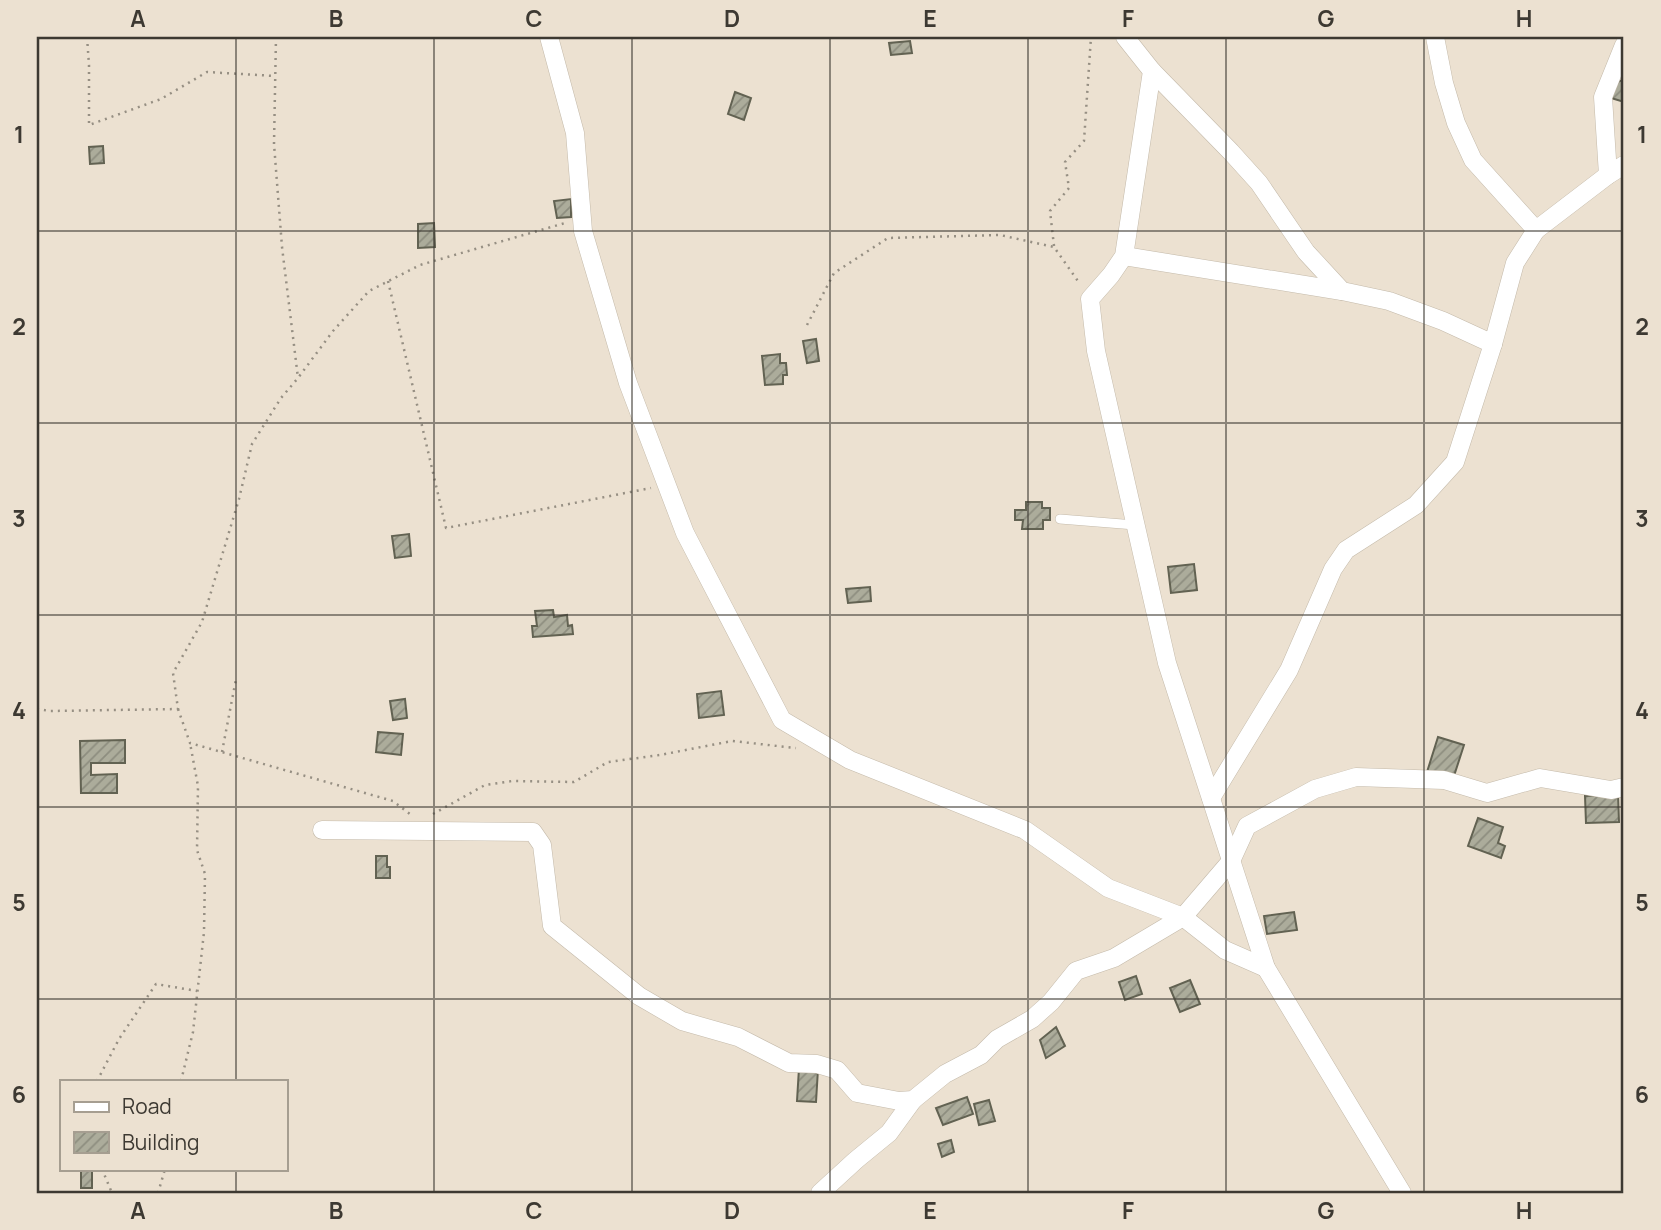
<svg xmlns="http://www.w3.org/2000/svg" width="1661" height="1230" font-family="Manrope,sans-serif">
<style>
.building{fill:url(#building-hatch);stroke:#626252;stroke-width:2}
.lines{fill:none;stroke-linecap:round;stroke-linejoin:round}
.lane-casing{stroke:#c4baaa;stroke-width:10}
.street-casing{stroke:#c4baaa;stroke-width:19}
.path{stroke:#968f83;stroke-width:2.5;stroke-dasharray:2 5;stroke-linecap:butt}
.lane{stroke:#fff;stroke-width:9}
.street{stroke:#fff;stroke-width:18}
.grid{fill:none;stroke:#3d3932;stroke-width:2;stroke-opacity:0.55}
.neatline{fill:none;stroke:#3d3932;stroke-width:2.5}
.grid-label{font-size:23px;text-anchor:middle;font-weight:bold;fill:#3d3932}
</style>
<defs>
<pattern id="building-hatch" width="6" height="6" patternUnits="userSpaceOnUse" patternTransform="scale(1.75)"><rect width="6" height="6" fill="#acac9b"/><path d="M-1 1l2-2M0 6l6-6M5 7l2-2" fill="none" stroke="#8d8d7f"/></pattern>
</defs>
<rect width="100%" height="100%" fill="#ece1d1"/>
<g class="building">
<path d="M910 41 912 53 891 55 889 43Z"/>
<path d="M1615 79 1624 82V102L1608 97Z"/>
<path d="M735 92 751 98 744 120 728 114Z"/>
<path d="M103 146 104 163 90 164 89 147Z"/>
<path d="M571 199V217L557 218 554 201Z"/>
<path d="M434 223 435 247 418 248V224Z"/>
<path d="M816 339 819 361 807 363 803 341Z"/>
<path d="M780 354V363H786L787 375H783V384L765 385 762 356Z"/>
<path d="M1026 502H1042V508H1050V520H1043V529H1022L1023 520H1015V510H1026Z"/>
<path d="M409 534 411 556 395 558 392 536Z"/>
<path d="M1194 564 1197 590 1171 593 1168 567Z"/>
<path d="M870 587 871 601 848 603 846 589Z"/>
<path d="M553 610 554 617 567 615 568 626 572 625 573 634 533 637 532 626H537L535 611Z"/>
<path d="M721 691 724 715 699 718 697 694Z"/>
<path d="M405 699 407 718 393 720 390 701Z"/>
<path d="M378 732 403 734 401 755 376 752Z"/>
<path d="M1438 737 1464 745 1453 779 1427 772Z"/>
<path d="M125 740V763H91V775L117 774V793H81L80 741Z"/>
<path d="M1618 794 1619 822 1586 823 1585 796Z"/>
<path d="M1478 818 1503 827 1498 843 1505 846 1501 858 1468 846Z"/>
<path d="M376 856H387V867H390V878H376Z"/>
<path d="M1294 912 1297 930 1267 934 1264 916Z"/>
<path d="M1136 976 1142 994 1125 1000 1119 982Z"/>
<path d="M1190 980 1200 1004 1180 1012 1170 988Z"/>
<path d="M1056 1027 1065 1046 1046 1058 1040 1040Z"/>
<path d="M799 1068 818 1069 816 1102 797 1101Z"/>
<path d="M967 1097 973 1114 943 1125 936 1108Z"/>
<path d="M989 1100 995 1121 979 1125 974 1104Z"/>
<path d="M951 1140 954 1152 942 1157 938 1144Z"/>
<rect x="81" y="1171" width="11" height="17"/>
</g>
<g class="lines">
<g class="lane-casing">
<path id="lane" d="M1060 519 1135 525"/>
</g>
<g class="street-casing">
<g id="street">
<path d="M549 37 575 133 583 231 628 383 685 533 782 720 850 760 1025 830 1108 888 1183 917"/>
<path d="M1125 37 1152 71 1124 256 1111 275 1090 299 1096 351 1167 663 1266 968 1402 1193"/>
<path d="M1152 71 1231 152 1259 183 1306 252 1342 291 1389 301 1443 321 1493 344 1515 263 1536 230 1473 160 1456 123 1444 83 1435 37"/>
<path d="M1608 175 1603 97 1624 45"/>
<path d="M1536 230 1608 175 1624 165"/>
<path d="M1124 256 1342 291"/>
<path d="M1211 798 1289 670 1333 569 1346 550 1416 505 1455 462 1493 344"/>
<path d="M322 830 533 832 542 845 552 926 639 996 682 1021 738 1037 789 1063 817 1064 837 1070 857 1093 899 1101 913 1100 945 1074 981 1055 997 1039 1032 1019 1051 1002 1076 971 1114 958 1183 917"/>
<path d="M1266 968 1225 950 1183 917 1231 861 1247 826 1315 789 1356 777 1444 780 1487 793 1540 778 1611 790 1624 787"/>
<path d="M820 1193 856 1160 889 1133 913 1100"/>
</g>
</g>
<g class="path">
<path d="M87 37 89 65V125L161 99 207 72 275 76"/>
<path d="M276 37 274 144 282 247 298 378"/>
<path d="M1054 246 1050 211 1069 188 1065 162 1084 141 1091 37"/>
<path d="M388 281 446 528 651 488"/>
<path d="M807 325 834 273 888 238 1000 235 1054 247 1080 284"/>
<path d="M37 709 50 711 178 709 173 673 202 622 239 499 252 444 281 398 298 378 333 331 369 291 420 265 565 223"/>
<path d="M178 709 190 743 393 801 410 814"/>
<path d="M222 752 236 679"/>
<path d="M433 814 485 785 512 781 574 782 608 762 660 755 732 741 796 748"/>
<path d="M97 1081 119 1039 156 984 197 991"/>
<path d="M181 1081 193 1032 204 932 205 874 197 850 198 786 190 743"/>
<path d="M102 1169 112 1193"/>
<path d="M158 1193 165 1169"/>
</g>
<use href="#lane" class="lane"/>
<use href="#street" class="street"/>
</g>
<path class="grid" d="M236 37V1081M434 37V1193M632 37V1193M830 37V1193M1028 37V1193M1226 37V1193M1424 37V1193M37 231H1624M37 423H1624M37 615H1624M37 807H1624M37 999H1624M236 1169V1193"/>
<rect width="1661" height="1230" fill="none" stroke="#ece1d1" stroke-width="77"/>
<rect x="60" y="1080" width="228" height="91" fill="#ece1d1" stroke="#a69e91" stroke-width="2"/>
<rect x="74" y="1102" width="35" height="10" fill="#ffffff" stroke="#a69e91" stroke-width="2"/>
<text x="122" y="1114" font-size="21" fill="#3d3932">Road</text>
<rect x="74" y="1132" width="35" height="21" fill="url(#building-hatch)" stroke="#a69e91" stroke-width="2"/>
<text x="122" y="1150" font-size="21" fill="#3d3932">Building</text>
<rect x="38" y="38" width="1584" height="1154" class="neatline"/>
<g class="grid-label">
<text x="138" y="27">A</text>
<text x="336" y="27">B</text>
<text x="534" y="27">C</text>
<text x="732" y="27">D</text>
<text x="930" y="27">E</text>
<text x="1128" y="27">F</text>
<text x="1326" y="27">G</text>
<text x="1524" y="27">H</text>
<text x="19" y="143">1</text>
<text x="1642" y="143">1</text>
<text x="19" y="335">2</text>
<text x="1642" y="335">2</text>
<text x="19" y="527">3</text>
<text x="1642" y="527">3</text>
<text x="19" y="719">4</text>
<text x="1642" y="719">4</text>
<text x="19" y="911">5</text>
<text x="1642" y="911">5</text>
<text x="19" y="1103">6</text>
<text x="1642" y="1103">6</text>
<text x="138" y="1219">A</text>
<text x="336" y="1219">B</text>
<text x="534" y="1219">C</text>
<text x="732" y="1219">D</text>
<text x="930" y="1219">E</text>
<text x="1128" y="1219">F</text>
<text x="1326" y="1219">G</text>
<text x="1524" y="1219">H</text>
</g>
</svg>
